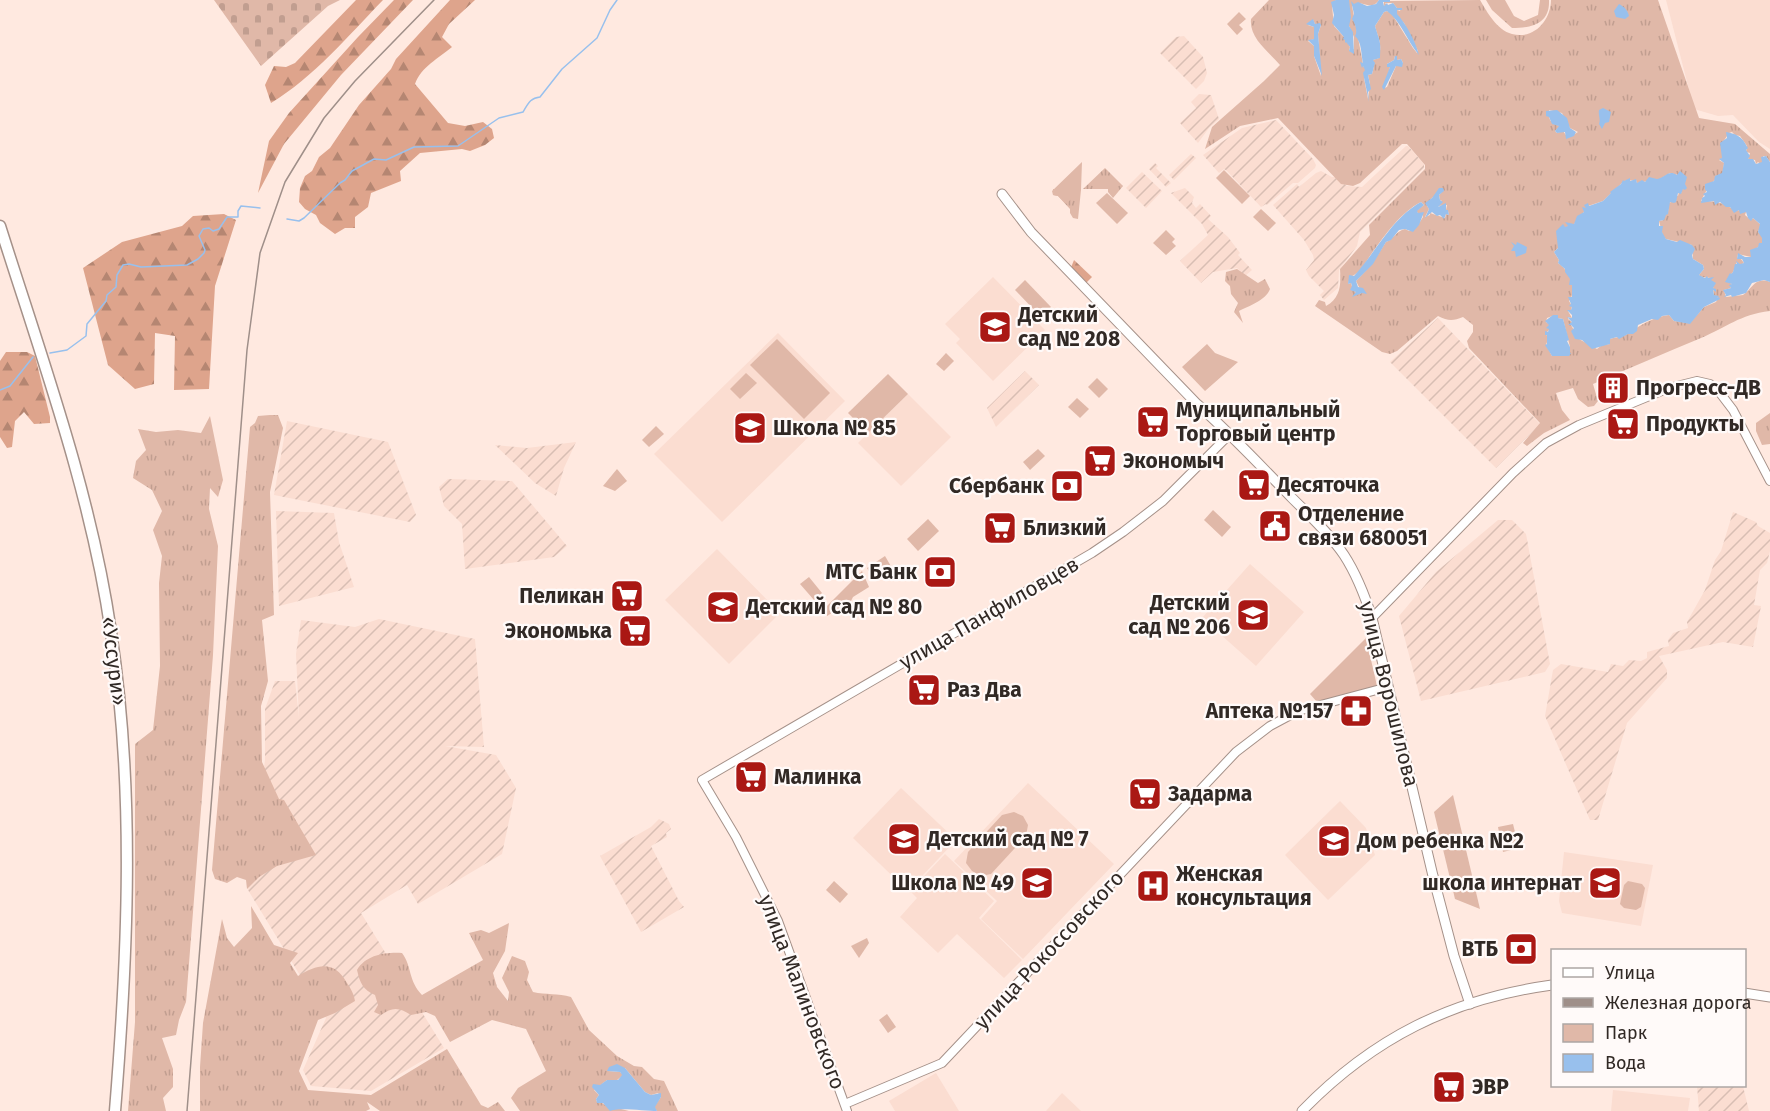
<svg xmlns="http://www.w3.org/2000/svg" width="1770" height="1111" font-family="'Fira Sans',sans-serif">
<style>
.built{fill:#fbddd1}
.industrial{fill:url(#industrial-furrows)}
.grass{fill:url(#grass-tufts);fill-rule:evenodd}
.forest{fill:url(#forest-firs)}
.cemetery{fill:url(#cemetery-stones)}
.park{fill:#e0b8a8}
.water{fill:#98c0ed}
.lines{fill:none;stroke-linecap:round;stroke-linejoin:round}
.stream{stroke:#98c0ed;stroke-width:1.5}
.minor-casing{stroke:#a59189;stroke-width:10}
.major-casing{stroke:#a59189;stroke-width:11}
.highway-casing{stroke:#a59189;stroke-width:13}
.minor{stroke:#fff;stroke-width:8}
.major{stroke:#fff;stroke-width:9}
.highway{stroke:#fff;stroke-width:10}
.rail{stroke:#9f8f89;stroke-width:1.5}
.labels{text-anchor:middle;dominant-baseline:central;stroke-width:4.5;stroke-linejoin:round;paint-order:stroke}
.poi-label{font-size:21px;font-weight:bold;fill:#312925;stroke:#fffaf9;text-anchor:start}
.street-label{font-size:21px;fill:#312925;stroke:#fffaf9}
</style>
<defs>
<pattern id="industrial-furrows" width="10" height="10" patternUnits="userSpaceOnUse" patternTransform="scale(1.5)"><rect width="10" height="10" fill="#fbddd1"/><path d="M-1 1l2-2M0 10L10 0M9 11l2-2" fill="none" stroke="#d8beb3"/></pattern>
<pattern id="grass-tufts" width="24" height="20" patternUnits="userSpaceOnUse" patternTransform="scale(1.5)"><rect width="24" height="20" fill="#e0b8a8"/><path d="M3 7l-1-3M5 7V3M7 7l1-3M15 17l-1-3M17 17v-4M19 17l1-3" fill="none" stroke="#c19e90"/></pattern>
<pattern id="forest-firs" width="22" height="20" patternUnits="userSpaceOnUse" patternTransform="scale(1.5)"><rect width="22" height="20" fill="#dea48c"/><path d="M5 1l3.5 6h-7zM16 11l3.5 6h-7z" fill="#b58672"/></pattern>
<pattern id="cemetery-stones" width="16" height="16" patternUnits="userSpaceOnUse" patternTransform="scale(1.5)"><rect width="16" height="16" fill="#e0b8a8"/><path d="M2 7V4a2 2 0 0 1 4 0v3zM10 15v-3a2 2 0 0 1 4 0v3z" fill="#c19e90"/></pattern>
</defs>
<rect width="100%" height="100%" fill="#ffe9e0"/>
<g class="built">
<path d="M1666 0H1770V149L1759 142 1733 115 1718 116 1694 109Z"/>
<path d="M993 277 1045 330 993 381 956 343 960 339 945 324Z"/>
<path d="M778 333 845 401 722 522 654 454Z"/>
<path d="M908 394 951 437 901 486 858 443Z"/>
<path d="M717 549 780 613 729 664 665 600Z"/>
<path d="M1250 564 1304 612 1256 666 1202 618Z"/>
<path d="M1028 783 1114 864 1023 959 981 919 997 901 954 861Z"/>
<path d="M901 788 956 840 908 891 853 838Z"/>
<path d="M1340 801 1366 828 1375 855 1328 900 1285 855Z"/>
<path d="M1564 852 1653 865 1641 926 1562 913 1559 901Z"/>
<path d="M945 854 994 901 979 918 1022 960 1004 978 957 934 938 953 900 917 917 898 910 891Z"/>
<path d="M936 1073 959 1111H895L889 1101Z"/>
<path d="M1613 1090 1690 1098 1688 1111H1611Z"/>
<path d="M1062 1093 1081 1111H1046Z"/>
</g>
<g class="industrial">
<path d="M1184 36 1203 57 1207 73 1204 81 1196 89 1160 53 1176 37Z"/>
<path d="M1199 94 1211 95 1219 119 1209 128 1198 143 1180 123 1196 108 1191 102Z"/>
<path d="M1276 120 1313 159 1316 165 1315 168 1298 183H1293L1267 205 1266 204 1261 207 1227 171 1224 169 1219 173 1203 155 1242 128Z"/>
<path d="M1406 146H1408L1424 164V168L1360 232 1357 246 1339 270 1338 288 1324 300 1320 295 1324 291 1309 276 1306 270 1314 260 1313 255 1304 240 1273 205 1297 184 1299 187 1316 173 1321 171 1332 177H1336L1347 186 1362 187Z"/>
<path d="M1191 154 1196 158 1174 180 1169 175Z"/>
<path d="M1155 163 1158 166 1156 168 1171 183 1166 187 1149 169Z"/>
<path d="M1142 172 1162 191 1146 208 1126 188Z"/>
<path d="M1185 188 1194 197 1192 203 1196 208 1200 204 1211 216 1208 219 1228 237 1240 253 1238 255 1252 270 1245 276 1237 268 1213 272 1201 283 1180 261 1208 235 1202 224 1171 193Z"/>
<path d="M1438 318 1540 424 1496 468 1390 362Z"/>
<path d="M1025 371 1039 385 996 427 987 408Z"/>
<path d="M287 421 388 442 416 515 410 522 274 495Z"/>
<path d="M576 442 564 468 556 496 535 483 495 445 527 448Z"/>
<path d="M448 479 512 481 567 546 554 557 465 569 462 524 444 506 439 487Z"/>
<path d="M276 511 334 513 339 542 354 587 279 606Z"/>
<path d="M1733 512 1756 522 1758 526 1770 533V551L1767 563 1760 570 1754 605 1761 606 1753 647 1723 642 1659 656 1667 670V678L1627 723 1598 820H1590L1545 716 1553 670 1561 664 1608 672 1611 664 1623 666 1629 660 1641 661 1647 658V652L1669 646 1668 640 1673 633 1688 628 1687 622 1705 590 1715 560 1721 551Z"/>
<path d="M1498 520H1512L1526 534 1550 664 1545 672 1421 701 1399 616 1436 572Z"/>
<path d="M379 619 475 639 484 747 445 746 496 755 516 788 502 854 418 904 407 885 361 913 444 1048 371 1091 311 1086 303 1070 326 1018 248 890 265 760V709L275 681H295L299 718 296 654 301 620 355 627Z"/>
<path d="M659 819 669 824 671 829 666 833 667 837 651 846 679 901 684 907 641 932 600 856 651 827Z"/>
<path d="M1697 1086H1743L1749 1111H1699Z"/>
</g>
<g class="grass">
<path d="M1269 0H1336L1332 6 1334 26 1344 37 1350 47 1349 51 1354 49V37L1349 26V0H1379C1373 9 1366 4 1358 3L1352 6 1363 64 1361 63 1367 71 1364 78 1368 99 1370 84 1368 75 1372 74 1374 66 1373 60 1379 58C1382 42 1379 41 1375 26L1384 12 1387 11 1392 14 1413 48 1417 53 1418 51 1404 23 1396 14 1397 10 1400 11 1401 8H1397L1393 3H1385L1387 5 1384 6V1L1480 0C1487 12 1497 30 1512 34 1534 40 1551 20 1551 0H1658L1699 118 1735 124 1770 154V162L1766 156H1763L1764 167 1758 162 1756 164 1755 160 1748 159 1750 153 1746 152 1747 146 1740 136 1735 135 1732 132 1729 133 1721 145 1723 158 1719 160 1724 163 1723 173C1711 181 1706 191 1701 201 1714 201 1725 202 1735 211L1740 210 1741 212H1746L1745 215 1751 220 1753 218 1761 225 1758 232 1763 237 1762 244 1754 250 1751 257 1738 254 1737 259H1741L1744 263 1740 265 1737 262 1733 272 1726 281 1732 284 1730 286 1731 288 1724 290 1726 297 1743 295C1752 289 1755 276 1770 282V311C1739 315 1727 327 1701 338 1665 353 1629 368 1593 384L1598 401 1594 406 1588 407 1578 399 1573 388 1556 393 1562 410 1570 420 1544 433 1527 446 1523 443 1540 423 1469 348 1467 341 1473 332V325L1463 317C1453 321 1448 321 1438 316L1397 351 1390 354 1382 352 1315 306 1319 300 1325 302 1326 306C1341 298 1341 284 1340 269L1370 235 1369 225 1425 169V165L1407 144H1402L1360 183 1353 186 1341 184 1278 118 1240 126 1205 149 1212 127 1264 81 1280 65C1268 51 1249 38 1251 19ZM1313 20 1315 24 1321 25 1318 34 1321 76 1314 56V46L1308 41 1314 39V27L1308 25ZM1395 56H1397V60L1401 59 1403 63 1396 66 1387 87 1384 88 1390 67H1387V64L1394 60ZM1549 110 1562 113 1570 128 1578 132 1568 138 1563 131 1557 133 1555 131 1560 126C1551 123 1548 121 1549 110ZM1670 173 1678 175 1684 184 1681 193 1679 192 1678 196 1676 195 1675 200 1669 203 1668 212 1663 215 1664 220 1659 221 1663 236 1666 239 1692 245 1693 259 1703 265 1704 269 1699 275 1702 277 1711 278V282L1715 284 1713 286 1714 296 1718 298 1716 302 1704 307 1690 323 1674 321 1669 315C1653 317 1641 325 1629 333 1624 337 1616 337 1610 339V344L1602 345 1597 349 1579 339 1571 325 1572 322 1568 319V317L1572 318 1568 311H1571L1572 306 1569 301C1578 290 1569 270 1558 263L1559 260 1554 252 1558 248V232L1562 226 1565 228 1574 224 1587 208 1586 204 1588 206 1603 201 1624 181 1636 180 1637 183 1660 179ZM1439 188 1442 189V192L1439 195 1440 200 1442 201 1438 206 1447 205 1446 210 1448 211 1449 215 1446 214 1445 218 1430 213V215L1425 217 1429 209 1426 204 1439 191ZM1421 202 1424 205 1416 211 1418 213H1422L1423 217 1418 225 1409 231 1405 229C1396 231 1394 239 1386 242L1372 264 1356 281 1362 293 1355 295 1356 292 1353 290 1351 283 1348 284 1350 277C1361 273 1366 261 1372 253 1385 235 1401 212 1421 202ZM1555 315H1558V318L1563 319 1570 347 1569 356H1552L1546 345 1548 339 1546 333 1550 329 1549 324 1546 322 1547 318Z"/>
<path d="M1486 0H1505L1514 16 1524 21 1538 15 1540 0H1549C1550 23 1533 28 1512 28L1492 10Z"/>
<path d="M1105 168 1123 186 1113 198 1108 192V189H1083Z"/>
<path d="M1053 189 1081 190 1078 219 1073 218 1070 213V209L1058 196 1053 195Z"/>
<path d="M1237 269 1258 283 1265 279 1270 289C1266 300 1249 306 1239 311L1243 323 1234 312 1238 303 1231 294 1230 286 1225 281 1226 272Z"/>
<path d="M1770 413V444L1762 445 1756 431V423Z"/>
<path d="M270 415H278L283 428 270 492 274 615 262 620 268 681 261 706 262 762 279 799 284 800 316 855 277 866 259 877 247 889 246 880 237 877 227 883 215 879 212 870 250 427 255 423 258 416Z"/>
<path d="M210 416 223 480 218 497 210 488 209 509 218 546 213 655 186 1002 179 1020 176 1035 162 1038 173 1069V1087L163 1098 166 1111H128L135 1022V744L153 730 160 666 159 583 162 556 153 530 162 511 152 490 133 478 136 461 146 450 138 429 156 432 178 430 201 433Z"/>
<path d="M251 906 274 945 298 953 290 963 298 976C318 964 334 960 347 983 351 989 354 994 355 1001L335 1013 318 1020 299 1071 308 1090 371 1095 447 1049 481 1105 488 1108 498 1102 505 1111H380L367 1102 370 1109 366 1111H200V1067L203 1023 222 919 227 938 234 947 252 928Z"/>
<path d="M509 923 505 951 493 973 497 987 508 1001 509 992 502 978 512 956 525 961 529 972 527 980 533 992C546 995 558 993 571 997L589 1030 617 1056 634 1066 642 1067 654 1079 664 1081 678 1111H657L654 1107 661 1097 658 1093 651 1095 645 1092 625 1068 608 1071 620 1072 623 1075 616 1081 607 1080 594 1090 599 1095 596 1099 597 1103H602L612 1109 617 1108 629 1111H520L511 1098 518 1088 546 1071 526 1029 492 1020 450 1042 435 1016 426 1012 411 1015C399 1007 392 1007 381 1015L374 1012 378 1005 375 995C363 990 360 983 357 970 366 955 385 952 402 953 412 966 408 981 422 995L483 960 469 933 481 930 489 933Z"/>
</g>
<g class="forest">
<path d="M356 0H383C348 36 314 77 271 103L265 85 274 66 286 67 295 63Z"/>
<path d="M394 0H413L341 75 284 144 258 193 269 141 289 113 358 37Z"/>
<path d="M450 0H475L449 24 442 37 452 47C439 58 421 67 415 84L448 123 465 126 483 122 492 129 494 138 485 145 470 151 462 149 420 153 400 171 401 181 371 193 368 207 355 217V228H345L335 234 320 223 316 215 305 209 299 202 300 188 305 176 312 171 319 157 330 148 359 105 391 69 396 59Z"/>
<path d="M224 214 236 220 215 286 209 389 174 390 175 336 155 333 154 384 135 389 108 365 83 268 122 242 182 226 193 216Z"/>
<path d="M1074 260 1092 277 1084 285 1070 270Z"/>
<path d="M6 352H27L35 356 50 417V423L34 424 24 412 15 421 12 447 7 448 0 437V361Z"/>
</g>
<path class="cemetery" d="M214 0H340L328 6 261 66Z"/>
<g class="park">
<path d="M1239 12 1246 19 1239 25 1243 29 1237 35 1227 24Z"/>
<path d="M1082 162 1081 190 1066 204 1058 196 1053 195 1052 191Z"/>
<path d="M1224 170 1250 196 1242 204 1216 178Z"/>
<path d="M1107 193 1128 213 1117 224 1096 203Z"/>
<path d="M1261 209 1276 223 1268 231 1253 217Z"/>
<path d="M1166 230 1175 239 1172 242 1176 246 1166 255 1153 243Z"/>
<path d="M1025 280 1051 307 1041 317 1015 290Z"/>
<path d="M777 339 830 393 804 419 750 365Z"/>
<path d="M1207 344 1215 353 1238 362 1205 391 1182 367Z"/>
<path d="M946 353 954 361 944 371 936 364Z"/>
<path d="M746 373 757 383 740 399 730 389Z"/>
<path d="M888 374 908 394 868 433 848 413Z"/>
<path d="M1097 378 1108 389 1099 398 1088 387Z"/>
<path d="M1077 398 1089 409 1080 418 1068 407Z"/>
<path d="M656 426 664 434 649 447 642 440Z"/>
<path d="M1038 449 1045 456 1030 470 1023 462Z"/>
<path d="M617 469 627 481 615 491 603 486Z"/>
<path d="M1213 510 1231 527 1222 537 1204 520Z"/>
<path d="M928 519 939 531 918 551 907 539Z"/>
<path d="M885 556 892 568 874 580 867 568Z"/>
<path d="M862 571 869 587 853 597 851 601 827 616 823 610Z"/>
<path d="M809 577 822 593 814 600 800 584Z"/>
<path d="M1366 638 1377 686 1317 702 1310 694Z"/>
<path d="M1453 795 1480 909 1455 899 1434 812Z"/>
<path d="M1014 812 1023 816 1028 825 1026 836 991 874 981 876 972 871 966 863 968 852 1002 815Z"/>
<path d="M1513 824 1519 848 1503 852 1498 827Z"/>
<path d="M834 881 848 894 840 903 826 890Z"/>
<path d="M1628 881 1642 884 1645 888 1641 907 1636 910 1624 908 1620 904 1624 885Z"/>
<path d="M867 938 869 943 859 958 851 946Z"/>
<path d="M887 1014 896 1027 888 1033 879 1020Z"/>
</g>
<g class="water">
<path d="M1336 0H1349L1351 17 1349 26 1353 32 1354 54 1349 51 1350 47 1346 42 1345 43V40L1343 39 1344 37 1332 23 1334 15 1331 2Z"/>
<path d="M1379 0H1390V2H1383L1384 6 1387 3 1388 5 1393 3 1397 8H1402V10H1397V14C1405 22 1416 42 1419 55 1407 41 1401 21 1387 11L1384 12 1375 26C1380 43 1381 40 1380 58L1373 60 1375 63 1372 74 1368 75 1371 89 1368 92 1369 102 1363 73 1365 70 1363 66 1362 68 1360 62 1363 63C1361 55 1362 42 1355 36 1358 32 1355 23 1352 19L1354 14 1351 1 1354 4 1358 2 1367 6 1376 4Z"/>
<path d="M1619 4C1624 7 1627 9 1629 16L1625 19 1616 17 1614 11Z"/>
<path d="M1313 19 1315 24 1320 23 1321 25 1318 34 1322 76 1314 56V46L1308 40 1314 39V27L1306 24Z"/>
<path d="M1395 56H1397V60L1401 59 1403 63 1402 67 1396 66 1384 90 1382 87 1390 67H1387V64L1394 60Z"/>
<path d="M1603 108 1611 112 1609 122 1605 123 1602 129 1599 124C1601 119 1598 115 1599 110Z"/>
<path d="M1557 110 1567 118 1570 128 1579 134 1576 132 1574 136 1566 139 1565 132 1557 133 1555 131 1559 126 1552 124 1549 117 1546 116V111Z"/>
<path d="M1726 132C1739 135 1741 136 1748 148L1746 150 1750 156 1748 159H1753L1756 164 1762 162 1761 157 1766 156 1770 162V282L1764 280 1752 283 1746 293 1732 297 1731 295 1724 297 1726 295 1723 290 1731 288 1729 285 1732 284 1725 282 1730 273 1731 274 1733 272 1735 264H1737L1736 261 1740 264 1744 263 1742 259H1737L1738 253 1745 257H1751L1750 250 1758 247 1759 243H1762V238L1758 232 1760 224 1753 218 1751 221 1748 218 1746 212 1740 214 1739 210 1734 213 1730 207H1726L1720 202 1715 205 1714 201 1701 203 1702 198 1705 196 1703 194 1707 192 1705 189V184L1714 181 1715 176 1722 173 1724 163 1719 159 1722 158 1720 143 1727 138Z"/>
<path d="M1680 171 1687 177 1685 184 1687 188 1685 190 1683 189 1681 194 1678 193 1676 202 1674 203 1670 202 1668 214 1666 215 1664 220 1659 221V226H1663L1662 232 1666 239 1677 242 1680 240 1692 245 1695 249 1692 255 1693 259 1703 265 1704 269 1699 275 1705 278 1707 276 1708 278 1714 277 1711 280 1716 283 1713 288 1716 289V292L1713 290 1714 295 1719 296 1717 298 1719 297 1720 299 1704 307 1690 324 1674 321 1669 315 1662 316 1658 320 1652 319 1638 325 1637 331 1633 334H1628L1619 339 1617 337 1610 339V344L1592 349 1582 340 1575 339 1571 331 1574 328 1571 325H1568L1572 322 1567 317 1572 318V315L1567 310H1571L1572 307 1569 306 1571 304 1568 297H1572V285H1569L1570 279 1565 272V269L1558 263 1559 260 1554 252 1558 248 1556 231 1563 224 1565 227 1568 226 1565 222 1574 224 1577 216 1584 212 1582 207 1586 208 1584 205 1588 203 1589 206 1603 201 1611 193 1610 192 1621 184 1623 180 1624 181 1630 178V181L1636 179 1637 183 1642 180 1645 182 1649 177 1657 179C1665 178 1668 169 1677 175Z"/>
<path d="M1439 188H1443L1444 191 1439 195 1440 200 1443 202 1438 207 1446 203V210H1448L1449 215 1446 214 1444 219 1440 215 1437 216 1432 212 1425 218 1429 209 1425 203 1432 198Z"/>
<path d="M1421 202 1424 205 1417 211 1418 213 1424 212 1419 225 1413 232 1405 229 1399 230 1391 240 1386 242 1373 264 1356 281 1358 287 1363 288 1367 294 1362 293 1352 297 1356 292 1350 290 1352 286 1351 283 1348 284 1349 275 1354 276C1376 252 1392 218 1421 202Z"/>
<path d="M1511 242 1516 245 1517 242 1527 247 1526 253 1516 257 1515 251H1511L1514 246Z"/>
<path d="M1553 315H1558V318L1563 319 1569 340 1567 341 1570 347V353H1571L1569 356H1552L1545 345 1547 344V335H1545V331L1548 332 1549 329 1546 328 1549 325 1545 321Z"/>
<path d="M617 1064 625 1068 645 1092 651 1095 661 1093V1097L655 1107 657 1111C646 1111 617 1107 610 1111L603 1103H597L596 1099 599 1095 592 1087 593 1084 600 1085 607 1080H618L622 1075 620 1072 607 1071 609 1067Z"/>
</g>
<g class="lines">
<g class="stream">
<path d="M287 219 299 221 304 218 340 183 345 180 352 171 374 159 386 160 414 147 458 146 499 118 523 112C528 104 530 98 540 97L562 69 597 38 610 10 617 0"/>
<path d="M50 353 67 350 86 336 87 324 106 301 107 295 116 287 117 275 123 265 129 264 141 267 187 265 198 259 204 253 205 250 199 236 203 229 209 228 213 231 219 229 227 217H238V211L241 206 260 208"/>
<path d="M0 390 10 386 33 357"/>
</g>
<g class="minor-casing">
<g id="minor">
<path d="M1372 618 1513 473 1546 443 1579 425 1669 388 1697 381 1710 384 1717 389 1733 410 1770 481"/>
<path d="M845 1104 942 1063 1236 752 1270 726 1298 711 1388 687"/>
<path d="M847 1111 778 921 736 837 702 780 1092 553 1123 532 1163 501 1229 435"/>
</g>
</g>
<g class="major-casing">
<g id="major">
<path d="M1002 194 1031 232 1197 404C1230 433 1261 466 1292 498 1310 516 1330 534 1344 555 1357 575 1365 596 1372 618L1433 876 1454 956 1470 1004"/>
<path d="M1744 993 1770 997"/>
<path d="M1302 1111C1373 1038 1451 999 1552 985"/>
</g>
</g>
<g class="highway-casing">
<path id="highway" d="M0 226C42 359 91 493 111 632 135 791 128 951 115 1111"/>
</g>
<use href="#minor" class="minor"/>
<use href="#major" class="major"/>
<use href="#highway" class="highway"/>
<path class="rail" d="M187 1111 247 350 260 253 285 182 324 118 355 81 434 0"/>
</g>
<defs>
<g id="school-square" transform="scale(1.725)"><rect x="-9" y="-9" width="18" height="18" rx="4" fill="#aa1814" stroke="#fffaf9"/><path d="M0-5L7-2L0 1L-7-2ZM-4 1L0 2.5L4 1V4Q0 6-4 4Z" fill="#fff"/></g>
<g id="building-square" transform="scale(1.725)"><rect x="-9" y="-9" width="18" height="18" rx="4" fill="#aa1814" stroke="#fffaf9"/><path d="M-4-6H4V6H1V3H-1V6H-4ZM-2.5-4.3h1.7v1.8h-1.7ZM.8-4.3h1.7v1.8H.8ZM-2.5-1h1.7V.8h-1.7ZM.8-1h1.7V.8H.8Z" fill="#fff"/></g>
<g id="supermarket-square" transform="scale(1.725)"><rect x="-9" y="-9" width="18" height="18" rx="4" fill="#aa1814" stroke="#fffaf9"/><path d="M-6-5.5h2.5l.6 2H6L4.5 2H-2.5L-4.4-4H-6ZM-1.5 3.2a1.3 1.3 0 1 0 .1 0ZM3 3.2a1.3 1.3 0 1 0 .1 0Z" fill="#fff"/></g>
<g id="bank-square" transform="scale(1.725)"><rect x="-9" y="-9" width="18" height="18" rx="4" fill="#aa1814" stroke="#fffaf9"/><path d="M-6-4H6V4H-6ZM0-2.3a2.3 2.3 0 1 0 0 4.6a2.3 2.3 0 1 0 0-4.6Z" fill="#fff"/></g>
<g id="civic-square" transform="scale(1.725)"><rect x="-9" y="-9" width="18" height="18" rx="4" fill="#aa1814" stroke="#fffaf9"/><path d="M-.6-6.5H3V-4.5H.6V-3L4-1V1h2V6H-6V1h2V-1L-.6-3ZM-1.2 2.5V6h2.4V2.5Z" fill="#fff"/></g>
<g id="pharmacy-square" transform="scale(1.725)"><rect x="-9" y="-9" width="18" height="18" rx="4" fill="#aa1814" stroke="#fffaf9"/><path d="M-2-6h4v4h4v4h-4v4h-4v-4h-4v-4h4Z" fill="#fff"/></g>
<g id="hospital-square" transform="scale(1.725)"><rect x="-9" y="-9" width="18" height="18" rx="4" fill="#aa1814" stroke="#fffaf9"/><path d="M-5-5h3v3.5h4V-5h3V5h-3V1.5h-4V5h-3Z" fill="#fff"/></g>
</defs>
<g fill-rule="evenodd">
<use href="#school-square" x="995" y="327"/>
<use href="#building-square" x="1613" y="388"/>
<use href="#supermarket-square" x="1153" y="422"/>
<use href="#supermarket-square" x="1623" y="424"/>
<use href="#school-square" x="750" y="428"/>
<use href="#supermarket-square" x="1100" y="461"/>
<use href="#supermarket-square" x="1254" y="485"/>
<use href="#bank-square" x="1067" y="486"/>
<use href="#civic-square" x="1275" y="526"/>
<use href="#supermarket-square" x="1000" y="528"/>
<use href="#bank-square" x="940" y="572"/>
<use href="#supermarket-square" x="627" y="596"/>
<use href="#school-square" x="723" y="607"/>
<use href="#school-square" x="1253" y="615"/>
<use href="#supermarket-square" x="635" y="631"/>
<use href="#supermarket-square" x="924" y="690"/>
<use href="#pharmacy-square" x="1356" y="711"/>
<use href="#supermarket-square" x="751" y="777"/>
<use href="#supermarket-square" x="1145" y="794"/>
<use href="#school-square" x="904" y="839"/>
<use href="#school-square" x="1334" y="841"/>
<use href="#school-square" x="1037" y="883"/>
<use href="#school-square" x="1605" y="883"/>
<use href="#hospital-square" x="1153" y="886"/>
<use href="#bank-square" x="1521" y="949"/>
<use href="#supermarket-square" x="1449" y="1087"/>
</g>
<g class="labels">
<g class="poi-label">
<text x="1018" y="315">Детский<tspan x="1018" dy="24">сад № 208</tspan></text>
<text x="1636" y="388">Прогресс-ДВ</text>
<text x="1176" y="410">Муниципальный<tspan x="1176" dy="24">Торговый центр</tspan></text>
<text x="1646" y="424">Продукты</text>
<text x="773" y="428">Школа № 85</text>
<text x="1123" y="461">Экономыч</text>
<text x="1277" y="485">Десяточка</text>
<text x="1044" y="486" text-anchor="end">Сбербанк</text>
<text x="1298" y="514">Отделение<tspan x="1298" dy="24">связи 680051</tspan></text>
<text x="1023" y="528">Близкий</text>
<text x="917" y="572" text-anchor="end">МТС Банк</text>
<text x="604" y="596" text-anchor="end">Пеликан</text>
<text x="1230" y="603" text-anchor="end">Детский<tspan x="1230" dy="24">сад № 206</tspan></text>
<text x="746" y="607">Детский сад № 80</text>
<text x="612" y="631" text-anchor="end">Экономька</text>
<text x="947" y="690">Раз Два</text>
<text x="1333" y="711" text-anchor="end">Аптека №157</text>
<text x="774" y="777">Малинка</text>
<text x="1168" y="794">Задарма</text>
<text x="927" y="839">Детский сад № 7</text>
<text x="1357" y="841">Дом ребенка №2</text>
<text x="1176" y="874">Женская<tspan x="1176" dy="24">консультация</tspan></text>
<text x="1014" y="883" text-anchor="end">Школа № 49</text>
<text x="1582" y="883" text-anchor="end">школа интернат</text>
<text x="1498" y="949" text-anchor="end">ВТБ</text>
<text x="1472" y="1087">ЭВР</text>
</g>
<g class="street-label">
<text transform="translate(989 613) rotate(-30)">улица Панфиловцев</text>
<text transform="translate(114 661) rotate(83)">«Уссури»</text>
<text transform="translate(1389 694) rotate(76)">улица Ворошилова</text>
<text transform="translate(1049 950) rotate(-47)">улица Рокоссовского</text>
<text transform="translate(802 992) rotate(69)">улица Малиновского</text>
</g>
</g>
<rect x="1551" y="949" width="195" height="138" fill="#fffaf9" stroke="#ada6a4" stroke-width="1.5"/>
<rect x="1563" y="968" width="30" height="9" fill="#ffffff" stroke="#ada6a4" stroke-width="1.5"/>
<text x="1605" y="979" font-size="18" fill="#312925">Улица</text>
<rect x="1563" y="998" width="30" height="9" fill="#9f8f89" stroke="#ada6a4" stroke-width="1.5"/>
<text x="1605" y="1009" font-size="18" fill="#312925">Железная дорога</text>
<rect x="1563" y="1024" width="30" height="18" fill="#e0b8a8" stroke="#ada6a4" stroke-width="1.5"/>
<text x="1605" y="1039" font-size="18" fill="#312925">Парк</text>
<rect x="1563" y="1054" width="30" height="18" fill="#98c0ed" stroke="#ada6a4" stroke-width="1.5"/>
<text x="1605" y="1069" font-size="18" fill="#312925">Вода</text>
</svg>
